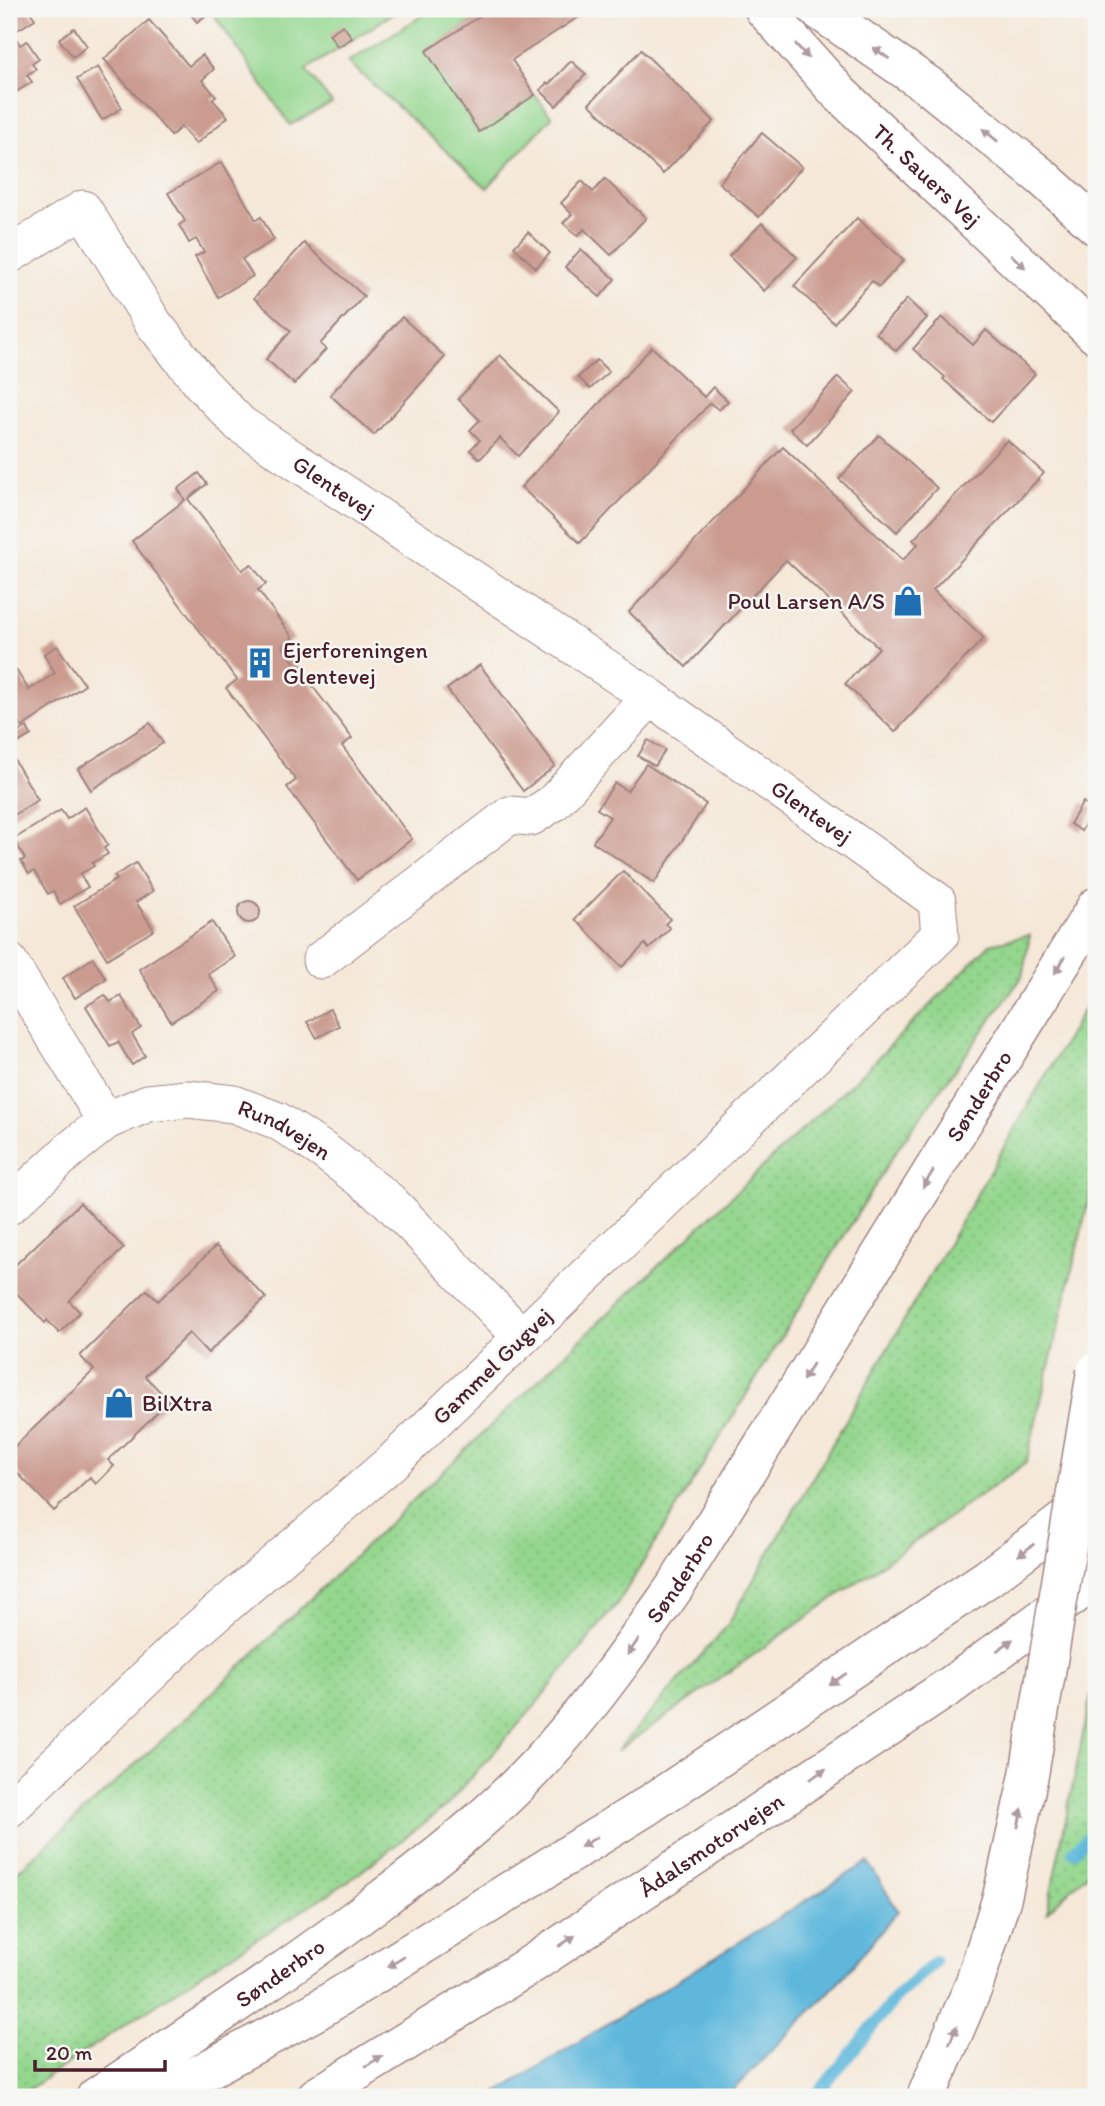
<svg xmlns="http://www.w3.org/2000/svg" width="1105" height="2106" font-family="Itim,sans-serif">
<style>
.grass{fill:url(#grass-dots);stroke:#6f7b5d;stroke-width:2}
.green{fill:#94d78f;stroke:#6f7b5d;stroke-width:2}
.water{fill:#5fb8dc;stroke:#546c84;stroke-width:2}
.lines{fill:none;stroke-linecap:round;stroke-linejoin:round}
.stream{stroke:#5fb8dc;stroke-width:12}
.building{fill:#cb9b90}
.street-casing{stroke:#a08482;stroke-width:39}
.secondary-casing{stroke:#a08482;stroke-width:41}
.highway-casing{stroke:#a08482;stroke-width:41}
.street{stroke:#fff;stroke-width:37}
.secondary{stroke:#fff;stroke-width:38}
.highway{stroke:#fff;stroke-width:38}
.secondary-bridge-casing{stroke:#a08482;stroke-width:41;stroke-linecap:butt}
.secondary-bridge{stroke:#fff;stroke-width:38}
.oneway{fill:#ae9aa0}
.labels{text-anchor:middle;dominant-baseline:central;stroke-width:5;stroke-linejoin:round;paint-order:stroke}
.street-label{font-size:23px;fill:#4a1f2b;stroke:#f6f6f2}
.poi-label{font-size:23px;fill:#4a1f2b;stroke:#f6f6f2;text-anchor:start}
</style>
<defs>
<pattern id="grass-dots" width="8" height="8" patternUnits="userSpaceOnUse" patternTransform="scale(1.75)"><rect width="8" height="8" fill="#94d78f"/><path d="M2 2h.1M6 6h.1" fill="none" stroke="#81b87c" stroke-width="1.8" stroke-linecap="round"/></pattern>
</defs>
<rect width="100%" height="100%" fill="#f6f6f2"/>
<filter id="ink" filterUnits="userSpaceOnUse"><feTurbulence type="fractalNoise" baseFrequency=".0143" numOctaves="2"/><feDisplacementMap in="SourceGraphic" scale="14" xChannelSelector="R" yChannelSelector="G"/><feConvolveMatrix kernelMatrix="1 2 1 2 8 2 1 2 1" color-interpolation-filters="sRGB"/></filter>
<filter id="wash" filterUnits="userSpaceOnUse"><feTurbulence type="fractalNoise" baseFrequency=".00686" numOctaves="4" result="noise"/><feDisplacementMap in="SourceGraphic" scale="28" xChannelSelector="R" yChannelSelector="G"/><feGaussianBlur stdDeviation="1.57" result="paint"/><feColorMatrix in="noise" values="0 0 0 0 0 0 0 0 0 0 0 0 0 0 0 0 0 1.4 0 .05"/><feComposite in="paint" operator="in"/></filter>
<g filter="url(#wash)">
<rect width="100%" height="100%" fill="#f5e8d8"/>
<g class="grass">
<path d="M1030 935 1022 977 898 1148 620 1600 533 1708 446 1806 349 1881 206 1971 17 2097H9V1879L180 1724 623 1299 873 1063 990 944Z"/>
<path d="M1096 988V1170L1026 1463 617 1751 727 1626Z"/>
<path d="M1096 1670V1865L1047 1912Z"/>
</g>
<g class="green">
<path d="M210 9H400L306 70 332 103 290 125Z"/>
<path d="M433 9H491L427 51 479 131 535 95 552 117 487 188 348 62Z"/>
</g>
<path class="water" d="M868 1862 898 1911 838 1983 726 2097H490Z"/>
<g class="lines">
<g class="stream">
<path d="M1073 1852 1096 1829"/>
<path d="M815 2097 898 1995 935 1962"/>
</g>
</g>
<g id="blocks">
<g class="building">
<path d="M9 9H28L35 19 13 33 20 45 27 41 39 59 32 64 36 69 27 75 32 82 13 94 9 88Z"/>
<path d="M187 9H210L212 11 197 22Z"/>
<path d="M491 9H591L512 60 535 95 479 132 426 51Z"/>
<path d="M149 20 189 66 202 55 214 69 202 80 216 96 212 99 228 117 196 144 181 127 171 136 104 59Z"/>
<path d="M343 25 352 38 338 47 329 34Z"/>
<path d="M74 28 87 46 73 57 59 39Z"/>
<path d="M641 50 714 121 663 174 589 104Z"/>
<path d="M571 61 586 74 556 106 540 90 547 83 549 84Z"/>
<path d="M98 67 122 108 102 120 77 79Z"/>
<path d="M762 133 802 167 759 217 719 183Z"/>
<path d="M222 162 256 220 261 217 274 240 242 259 253 276 218 297 195 257 204 252 196 239 189 243 179 225 185 221 168 193Z"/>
<path d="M605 179 646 218 611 255 584 229 578 236 563 223 572 214 561 203 582 181 593 192Z"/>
<path d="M857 218 904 260 879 287 872 281 834 323 794 286Z"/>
<path d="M762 223 797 257 764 291 729 256Z"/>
<path d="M528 232 550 253 536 268 514 247Z"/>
<path d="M304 243 364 296 320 344 326 349 294 384 266 359 291 331 254 298Z"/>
<path d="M581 249 615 279 600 297 565 267Z"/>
<path d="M907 299 927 318 896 351 876 333Z"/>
<path d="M402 317 445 357 374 435 330 395Z"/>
<path d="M942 317 973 345 986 330 1035 374 991 422 943 379 945 377 913 349Z"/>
<path d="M652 347 704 397 713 387 728 401 719 410 710 403 580 543 521 487Z"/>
<path d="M500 355 559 412 518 456 500 438 480 459 470 450 480 440 470 430 480 420 458 399Z"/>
<path d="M597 360 609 372 590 389 578 377Z"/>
<path d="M838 377 855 392 807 445 790 429Z"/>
<path d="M879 435 937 488 897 532 839 479Z"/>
<path d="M1007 440 1044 473 933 590 984 638 895 732 845 684 879 648 786 560 686 667 629 612 783 447 903 560 918 544 913 540Z"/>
<path d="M199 473 207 484 188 499 242 570 251 564 266 584 258 590 293 638 282 646 352 738 342 746 412 839 357 880 287 787 296 780 226 688 237 680 132 541 185 500 178 489Z"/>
<path d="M57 646 85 685 22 727 16 719 10 723 9 675 16 670 29 690 55 673 44 654Z"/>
<path d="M480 665 555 766 523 791 447 689Z"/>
<path d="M150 723 163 743 91 790 78 769Z"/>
<path d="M27 727 31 735 9 748V737Z"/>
<path d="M648 740 665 750 655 766 638 756Z"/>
<path d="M9 751 38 800 9 818Z"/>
<path d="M646 764 706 804 654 883 593 842 610 817 597 809 615 783 627 791Z"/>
<path d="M1083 802 1094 809 1081 831 1070 824Z"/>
<path d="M85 807 108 845 104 848 108 854 92 863 94 866 80 874 88 887 60 904 53 891 48 894 34 871 29 874 21 861 25 859 14 839 61 810 67 819Z"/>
<path d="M136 863 153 891 136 902 154 930 107 959 74 906 117 879 114 876Z"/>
<path d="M623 871 670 919 665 924 670 928 649 949 645 944 622 967 575 919Z"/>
<circle cx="249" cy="912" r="11"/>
<path d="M212 922 235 957 208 974 219 991 171 1022 139 969Z"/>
<path d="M93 958 106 979 75 998 63 978Z"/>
<path d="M105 995 110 1002 121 996 141 1028 132 1034 145 1056 132 1065 118 1042 110 1046 86 1006Z"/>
<path d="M330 1009 339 1026 317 1038 307 1022Z"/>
<path d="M80 1203 124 1248 69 1301 80 1312 59 1333 47 1320 45 1323 9 1285V1271Z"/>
<path d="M216 1246 266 1298 208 1353 189 1333 145 1376 169 1401 108 1460 114 1466 96 1484 90 1477 54 1511 9 1464V1452L94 1370 80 1356 147 1290 158 1301Z"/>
</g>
</g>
</g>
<g filter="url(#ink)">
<use href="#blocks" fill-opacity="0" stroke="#a08482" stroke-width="2"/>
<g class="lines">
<g class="street-casing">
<g id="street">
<path id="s1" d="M9 255 83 209 154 324 201 383 240 424 650 697 937 901 940 935 392 1462 191 1635 9 1809"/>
<path d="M321 960 510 815 531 817 553 803 650 697"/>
<path d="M9 962 106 1121"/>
<path id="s2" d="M9 1206 71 1149 106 1121 148 1103 188 1099 234 1104 278 1121 324 1151 388 1200 522 1337"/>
</g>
</g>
<g class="secondary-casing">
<g id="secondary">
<path id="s3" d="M764 9 839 93 1096 335"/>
<path d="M817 9 929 86 1043 178 1096 226"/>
<path id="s4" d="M96 2097C190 2035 284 1973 374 1905 438 1857 504 1805 556 1744 600 1694 638 1639 677 1584L1096 907"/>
<path d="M157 2097 316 2011 647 1806"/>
</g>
</g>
<g class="highway-casing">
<g id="highway">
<path d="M647 1806 988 1578 1096 1496"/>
<path id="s5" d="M316 2097 535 1962 953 1684 1096 1579"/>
</g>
</g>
<use href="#street" class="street"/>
<use href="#secondary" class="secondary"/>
<use href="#highway" class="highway"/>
<g class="secondary-bridge-casing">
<path id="secondary-bridge" d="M926 2097 974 1985 1002 1897 1029 1775 1096 1372"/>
</g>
<use href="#secondary-bridge" class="secondary-bridge"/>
</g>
<defs><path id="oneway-solid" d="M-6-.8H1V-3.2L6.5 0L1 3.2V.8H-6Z" transform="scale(1.75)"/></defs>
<g class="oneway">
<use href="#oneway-solid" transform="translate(802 51) rotate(48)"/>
<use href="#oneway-solid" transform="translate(881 53) rotate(-145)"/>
<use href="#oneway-solid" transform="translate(990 135) rotate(-141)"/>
<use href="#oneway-solid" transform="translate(1018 261) rotate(43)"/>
<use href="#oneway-solid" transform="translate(1060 965) rotate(122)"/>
<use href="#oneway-solid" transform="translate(928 1179) rotate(122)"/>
<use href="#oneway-solid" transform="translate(808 1372) rotate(122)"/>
<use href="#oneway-solid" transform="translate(1026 1550) rotate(143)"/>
<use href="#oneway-solid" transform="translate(1005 1645) rotate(-36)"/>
<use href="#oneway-solid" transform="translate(633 1647) rotate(125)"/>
<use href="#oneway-solid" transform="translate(838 1679) rotate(146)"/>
<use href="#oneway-solid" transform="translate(818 1774) rotate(-34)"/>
<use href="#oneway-solid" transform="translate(1020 1818) rotate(-77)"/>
<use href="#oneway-solid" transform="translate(589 1842) rotate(148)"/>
<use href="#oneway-solid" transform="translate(567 1941) rotate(-34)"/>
<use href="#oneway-solid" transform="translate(396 1962) rotate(148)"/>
<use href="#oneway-solid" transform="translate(953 2035) rotate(-68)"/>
<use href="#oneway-solid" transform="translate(374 2061) rotate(-32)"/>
</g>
</g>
<defs>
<g id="shop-bare" transform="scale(2.415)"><path d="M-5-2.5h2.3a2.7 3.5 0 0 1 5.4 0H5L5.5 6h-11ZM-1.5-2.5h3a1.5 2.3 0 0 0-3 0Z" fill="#1f6fb2" stroke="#f6f6f2" stroke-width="2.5" paint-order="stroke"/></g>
<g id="building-bare" transform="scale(2.415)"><path d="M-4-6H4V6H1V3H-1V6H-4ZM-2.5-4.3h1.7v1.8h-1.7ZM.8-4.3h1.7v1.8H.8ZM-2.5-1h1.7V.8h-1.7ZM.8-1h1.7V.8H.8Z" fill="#1f6fb2" stroke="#f6f6f2" stroke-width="2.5" paint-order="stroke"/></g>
</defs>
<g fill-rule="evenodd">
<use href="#shop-bare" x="908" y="601"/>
<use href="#building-bare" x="260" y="663"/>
<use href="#shop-bare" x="119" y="1403"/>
</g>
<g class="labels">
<g class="street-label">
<text stroke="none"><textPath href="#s3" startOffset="233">Th. Sauers Vej</textPath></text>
<text stroke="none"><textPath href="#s1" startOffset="467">Glentevej</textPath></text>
<text stroke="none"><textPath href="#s1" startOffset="1045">Glentevej</textPath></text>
<text stroke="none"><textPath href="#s4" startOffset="1356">Sønderbro</textPath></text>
<text stroke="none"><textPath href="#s2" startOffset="318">Rundvejen</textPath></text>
<text transform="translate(492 1366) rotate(-44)">Gammel Gugvej</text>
<text stroke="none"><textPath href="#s4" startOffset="789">Sønderbro</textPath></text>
<text stroke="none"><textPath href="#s5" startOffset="469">Ådalsmotorvejen</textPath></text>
<text stroke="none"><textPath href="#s4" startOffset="222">Sønderbro</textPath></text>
</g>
<g class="poi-label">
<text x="885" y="601" text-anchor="end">Poul Larsen A/S</text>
<text x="283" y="650">Ejerforeningen<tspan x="283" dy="26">Glentevej</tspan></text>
<text x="142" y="1403">BilXtra</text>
</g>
</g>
<rect width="1105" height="2106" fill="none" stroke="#f6f6f2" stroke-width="35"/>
<path d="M35 2060v10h130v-10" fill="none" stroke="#4a1f2b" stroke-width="3.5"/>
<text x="46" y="2060" font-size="21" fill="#4a1f2b" stroke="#f6f6f2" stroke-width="5" paint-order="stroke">20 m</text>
</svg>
